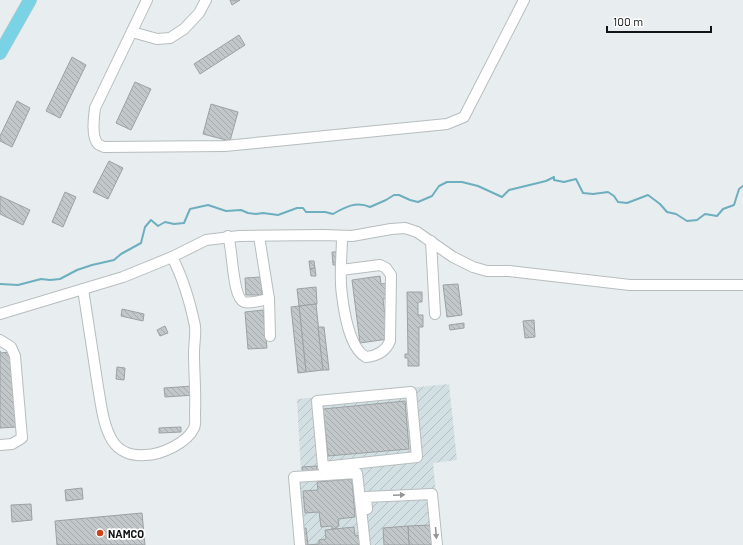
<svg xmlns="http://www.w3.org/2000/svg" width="743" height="545" font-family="Barlow,sans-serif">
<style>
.industrial{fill:url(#industrial-furrows)}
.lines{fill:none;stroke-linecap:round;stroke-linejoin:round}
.stream{stroke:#6daebf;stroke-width:2}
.building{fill:url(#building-back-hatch);stroke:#9ca2a3}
.minor-casing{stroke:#b7bdbe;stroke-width:12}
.major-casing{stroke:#cbcbcc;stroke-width:14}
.minor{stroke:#fff;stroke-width:10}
.major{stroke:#79d3e5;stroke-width:13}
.oneway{fill:#949596}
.poi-dot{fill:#cc431c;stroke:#fff;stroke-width:1.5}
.labels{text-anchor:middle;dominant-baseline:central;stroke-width:3.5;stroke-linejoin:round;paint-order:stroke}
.poi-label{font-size:11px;font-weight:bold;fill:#121415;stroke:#fff;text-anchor:start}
</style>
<defs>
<pattern id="industrial-furrows" width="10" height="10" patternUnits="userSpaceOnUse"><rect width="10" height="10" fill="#d2e0e4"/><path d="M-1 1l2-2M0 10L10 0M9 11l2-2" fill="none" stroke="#b3bfc3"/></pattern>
<pattern id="building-back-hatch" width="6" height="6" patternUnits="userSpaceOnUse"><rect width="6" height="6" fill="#c2c7c9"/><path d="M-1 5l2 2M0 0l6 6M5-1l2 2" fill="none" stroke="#a6aaac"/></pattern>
</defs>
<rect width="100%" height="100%" fill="#e8eef0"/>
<path class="industrial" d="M449 384 457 460 433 463 441 545H298L290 476 301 474 297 399Z"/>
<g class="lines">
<path class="stream" d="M0 284 18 285 41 279 50 280 60 279 77 270 92 265 114 260 121 254 141 243 145 227 151 220 158 226 165 222 174 224 184 223 190 209 208 205 226 211 241 210 248 213 256 214 263 213 278 215 297 208H303L306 212H325L333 214C345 207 356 201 370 207L386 200 394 195H399L410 200 418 202 432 196 439 186 447 182H462L478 186 502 197 509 190 546 181 554 177V180L564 182 576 179 583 193 593 194 608 192 614 196 618 202 627 203 648 195 660 204 667 212 676 214 687 221 697 220 705 214 717 216 723 209 734 205 739 189 743 186"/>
</g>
<g class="building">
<path d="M230 0H240L232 5Z"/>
<path d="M239 35 245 45 200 74 194 64Z"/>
<path d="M72 57 86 65 60 118 46 111Z"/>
<path d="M135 82 151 89 131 130 116 123Z"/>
<path d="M17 101 30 108 12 147 0 141V136Z"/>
<path d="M211 104 238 112 230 141 203 134Z"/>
<path d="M109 161 123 168 108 199 93 192Z"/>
<path d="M65 192 76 197 63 227 52 222Z"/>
<path d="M0 196 30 210 23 225 0 214Z"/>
<path d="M332 252H339L340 265H333Z"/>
<path d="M309 261H314L315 268 310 269Z"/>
<path d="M315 268 316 276H311L310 269Z"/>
<path d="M380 276 381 284 388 283 390 298 383 299 388 339 360 343 352 280Z"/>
<path d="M261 277 262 295H246L245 278Z"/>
<path d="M458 284 462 315 447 317 443 285Z"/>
<path d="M316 287 317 304 299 306 297 289Z"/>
<path d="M407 292H422V302H418V315H423V327H419V366H408V358H405V354H408Z"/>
<path d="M316 304 323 370 306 372 299 306Z"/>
<path d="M299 306 306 372 298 373 291 307Z"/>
<path d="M122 309 144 314 143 321 121 316Z"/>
<path d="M263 310 267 348 248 349 245 312Z"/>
<path d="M534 320 535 337 525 338 523 321Z"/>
<path d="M464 323V328L450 330 449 325Z"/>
<path d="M165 326 168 333 160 336 157 330Z"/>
<path d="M318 327H324L329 370H323Z"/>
<path d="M0 351 1 353 10 352 16 427 0 428Z"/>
<path d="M117 367 125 368 124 380 116 379Z"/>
<path d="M193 386 194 395 165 397 164 388Z"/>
<path d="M405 401 409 449 328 456 323 409Z"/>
<path d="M181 427V432L159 433V428Z"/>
<path d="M317 466V470L303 472 302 467Z"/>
<path d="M352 479 355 517 338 519 339 526H337V528L332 529V526L321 527 319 512 305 513 303 491 318 490 317 482Z"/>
<path d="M82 488 83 499 66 501 65 490Z"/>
<path d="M31 504 32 520 12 522 11 505Z"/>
<path d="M142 513 145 545H57L55 521Z"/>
<path d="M432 525 433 545H409L408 526Z"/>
<path d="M408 526 409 545H384L383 528Z"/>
<path d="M354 527 355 536 360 535 361 545H303L301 529 306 528 308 545 319 544V540L326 539 325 530Z"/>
</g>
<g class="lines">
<g class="minor-casing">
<g id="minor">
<path d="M147 0 95 108C94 116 91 137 98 144 99 145 102 146 104 147L225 146 447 124 464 117 524 0"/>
<path d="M132 32 157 39 170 38 184 29 199 13 206 0"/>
<path d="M228 236C233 250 232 297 244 302 251 304 262 300 269 299"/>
<path d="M259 236 269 299 270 336"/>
<path d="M431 241 435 314"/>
<path d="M341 270 380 265 386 268 391 275 390 341C386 351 377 356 366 357 350 349 344 312 342 295 339 276 342 256 342 236"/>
<path d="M83 289C88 322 93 354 98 387 101 404 103 425 112 440 119 452 132 456 145 455 161 455 187 443 194 428 196 424 195 418 195 413 196 393 194 373 194 353 194 344 196 334 195 326 190 302 183 278 172 257"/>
<path d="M0 314 123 277 172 257 206 240 239 236 323 235 352 236 391 229 405 228 417 232 453 257 473 267 487 271H509L630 285H743"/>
<path d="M0 340 11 347 15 356 22 438 12 444 0 445"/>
<path d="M411 392 417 457 323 467 317 401Z"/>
<path d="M367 509 366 497 432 494 437 545"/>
<path d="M300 545 294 477 357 473 365 545"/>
</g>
</g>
<g class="major-casing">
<path id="major" d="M0 53 30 0"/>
</g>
<use href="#minor" class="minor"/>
<use href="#major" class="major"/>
</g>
<defs><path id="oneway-solid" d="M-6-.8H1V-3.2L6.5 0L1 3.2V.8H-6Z"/></defs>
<g class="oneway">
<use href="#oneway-solid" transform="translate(399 495) rotate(-2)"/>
<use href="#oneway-solid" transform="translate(436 533) rotate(85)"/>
</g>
<circle class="poi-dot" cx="100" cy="533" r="4"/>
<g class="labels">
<g class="poi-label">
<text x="108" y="533">NAMCO</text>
</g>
</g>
<path d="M607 26v6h104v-6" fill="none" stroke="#121415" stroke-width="2"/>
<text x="613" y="26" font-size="12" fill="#121415" stroke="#ffffff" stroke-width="3" paint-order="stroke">100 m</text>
</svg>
